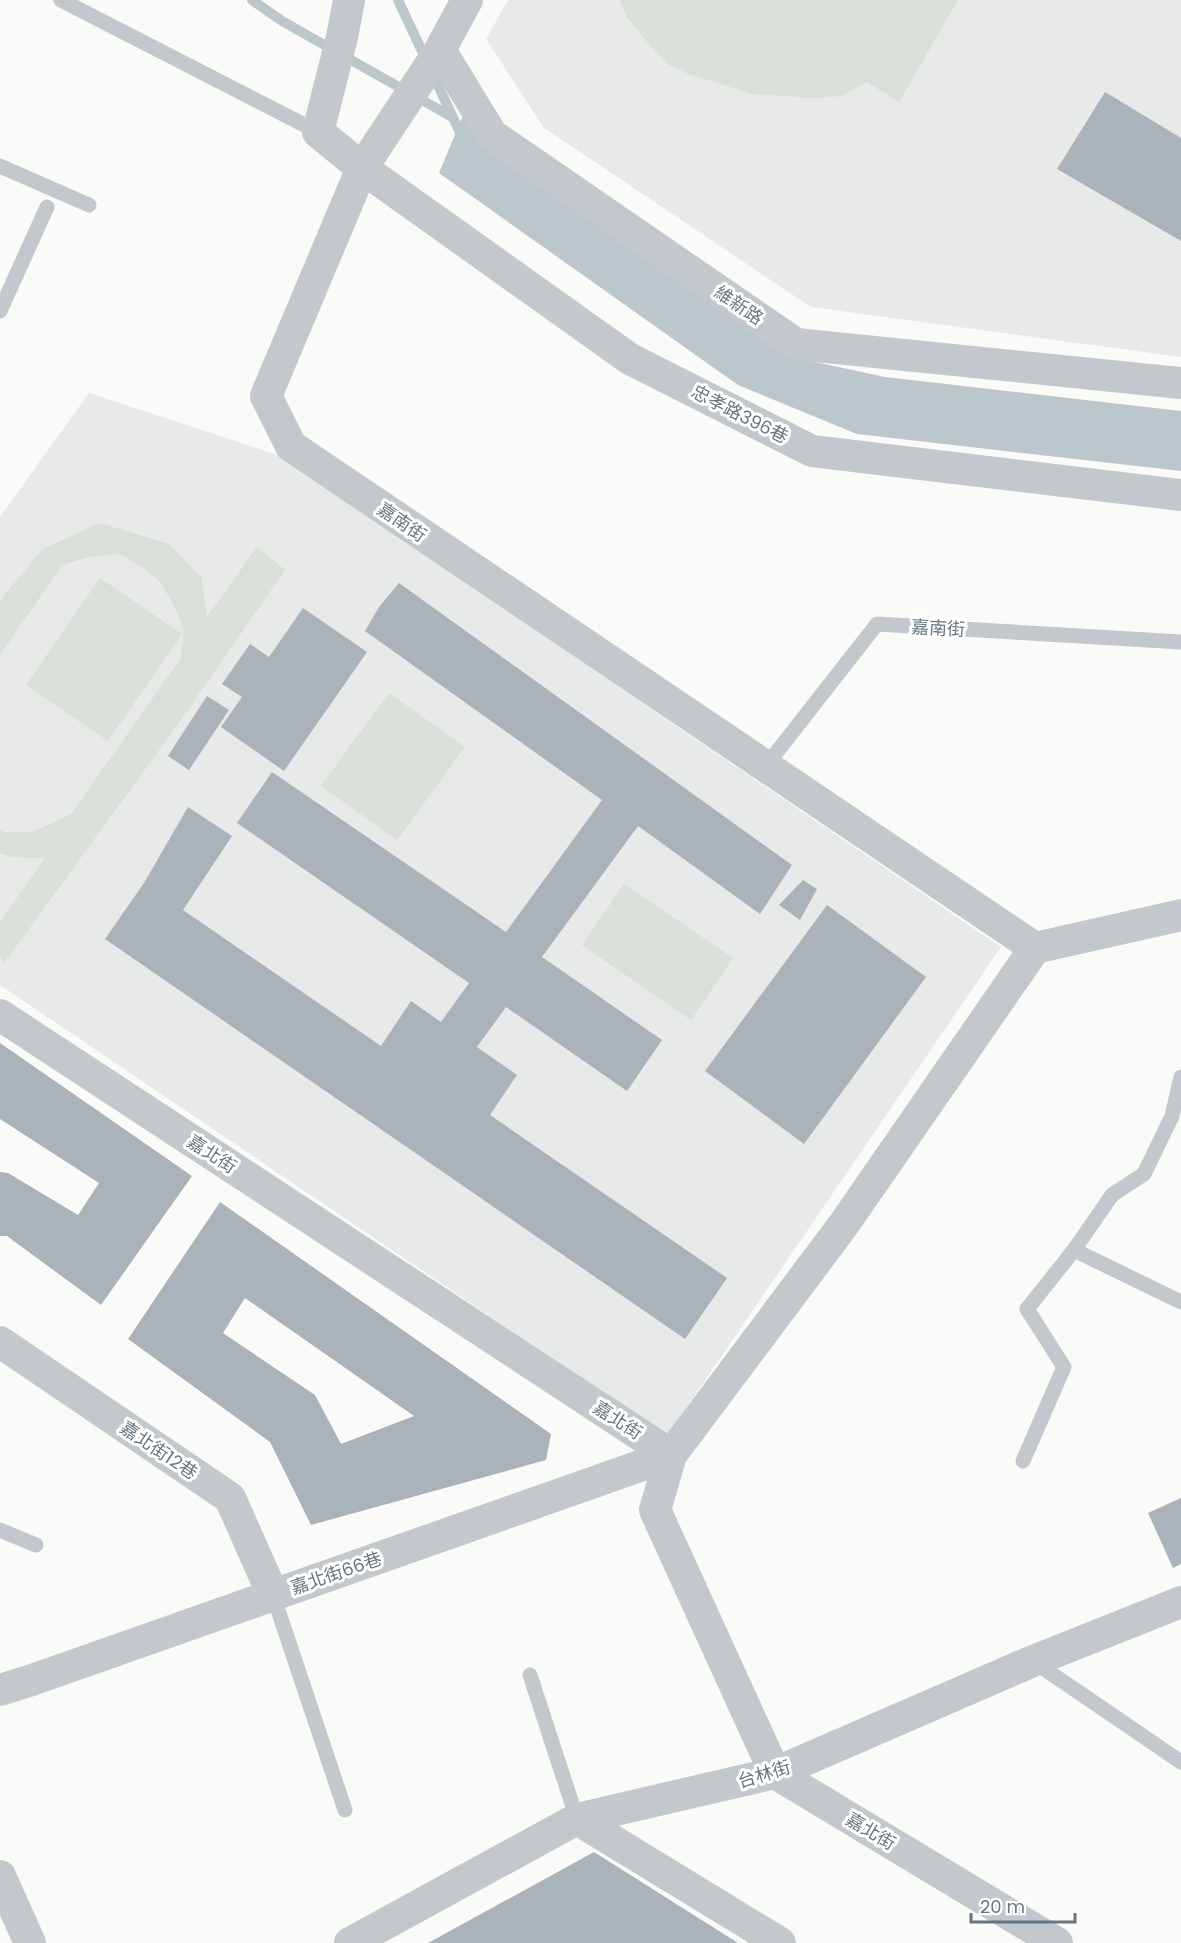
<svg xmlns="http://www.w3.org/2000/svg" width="1181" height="1943" font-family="Poppins,'Noto Sans TC',sans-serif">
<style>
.built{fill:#e8e9e9}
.green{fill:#dadfd7}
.water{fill:#bbc7cb}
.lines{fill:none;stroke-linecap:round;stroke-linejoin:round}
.stream{stroke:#bbc7cb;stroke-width:10}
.building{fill:#aab3b9;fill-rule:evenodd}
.service{stroke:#c3c8cc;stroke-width:15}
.minor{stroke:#c3c8cc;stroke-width:32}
.labels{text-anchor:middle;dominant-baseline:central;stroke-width:6;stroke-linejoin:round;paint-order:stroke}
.street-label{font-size:18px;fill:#657683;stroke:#fff}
</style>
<rect width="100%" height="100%" fill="#fafaf8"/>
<g class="built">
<path d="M508 0H1181V357L811 307 544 128 486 39Z"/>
<path d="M89 393 278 455 1001 947 667 1436 0 985V517Z"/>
</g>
<g class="green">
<path d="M620 0H958L899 102 867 82 842 96 816 98 752 94 686 73 668 64 648 43 626 16Z"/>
<path d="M100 523 169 544 201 577 207 617 257 547 285 570 181 720 5 962 0 958V922L45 858 12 857 0 853V830L4 832H33L71 814 181 658 184 630 175 607 160 582 145 569 120 554 89 557 62 565 0 655V601L5 594 43 549Z"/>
<path d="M100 578 182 634 108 741 26 685Z"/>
<path d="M389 693 465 747 397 840 321 786Z"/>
<path d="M624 884 733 958 691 1020 582 945Z"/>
</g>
<path class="water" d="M464 113 792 357 885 377 1181 411V471L857 434 738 385 439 173Z"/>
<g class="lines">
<g class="stream">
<path d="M252 0 282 21 452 117"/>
<path d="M398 0 464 141"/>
</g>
</g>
<g class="building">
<path d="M1105 92 1181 138V241L1057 169Z"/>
<path d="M399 583 792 865 760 914 638 826 542 957 662 1040 627 1091 506 1007 477 1047 517 1075 490 1115 727 1278 685 1339 105 939 144 883 188 807 232 836 183 910 381 1046 411 1001 441 1022 469 983 237 823 272 772 506 932 602 800 365 631 379 607Z"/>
<path d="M303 608 367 652 284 771 221 727 242 697 222 684 250 644 269 657Z"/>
<path d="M207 696 229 710 189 770 168 756Z"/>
<path d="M803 880 817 889 800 920 779 905Z"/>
<path d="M827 905 926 977 804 1144 705 1071Z"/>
<path d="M0 1043 192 1176 101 1305 7 1236H0V1172L8 1173 78 1215 99 1183 0 1119Z"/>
<path d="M220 1202 551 1434 546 1460 311 1525 270 1442 128 1339ZM245 1298 414 1416 341 1444 315 1395 223 1333Z"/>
<path d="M1181 1498V1564L1173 1568 1148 1513Z"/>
<path d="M594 1852 738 1943H428Z"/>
</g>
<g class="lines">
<g class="service">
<path d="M61 0 318 132"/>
<path d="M0 166 89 205"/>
<path d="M0 311 47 207"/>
<path d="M765 767 877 624 1181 642"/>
<path d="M1074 1250 1181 1302"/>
<path d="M1023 1461 1064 1367 1027 1309 1074 1250 1112 1195 1144 1174 1172 1116 1181 1077"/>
<path d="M0 1530 36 1545"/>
<path d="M273 1595 345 1810"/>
<path d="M1033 1661 1181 1762"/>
<path d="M530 1675 577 1819"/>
</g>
<g class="minor">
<path d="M349 0 342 37 318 132 362 168 630 359 812 451 1181 495"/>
<path d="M467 0 440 50 362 168 266 396 291 446 1035 948 1181 915"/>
<path d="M440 50 492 135 796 344 1181 383"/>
<path d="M1035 948 844 1224 671 1455 655 1510 775 1773 1057 1943"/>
<path d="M0 1015 671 1455"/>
<path d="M0 1342 230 1498 273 1595"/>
<path d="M0 1690 32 1680 671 1455"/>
<path d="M577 1819 780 1943"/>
<path d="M0 1876 30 1943"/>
<path d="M350 1943 577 1819 775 1773 1033 1661 1181 1602"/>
</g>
</g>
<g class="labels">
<g class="street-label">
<text transform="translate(739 305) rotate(34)">維新路</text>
<text transform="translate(740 414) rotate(27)">忠孝路396巷</text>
<text transform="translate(402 522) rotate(34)">嘉南街</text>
<text transform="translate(938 628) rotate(3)">嘉南街</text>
<text transform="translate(212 1154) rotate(33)">嘉北街</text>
<text transform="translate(618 1420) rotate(33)">嘉北街</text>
<text transform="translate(159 1450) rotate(34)">嘉北街12巷</text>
<text transform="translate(336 1573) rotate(-19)">嘉北街66巷</text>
<text transform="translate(764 1774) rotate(-17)">台林街</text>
<text transform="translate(871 1831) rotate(31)">嘉北街</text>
</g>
</g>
<path d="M971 1913v9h104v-9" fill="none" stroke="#657683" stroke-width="3"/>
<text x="980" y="1913" font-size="18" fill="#657683" stroke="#ffffff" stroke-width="4.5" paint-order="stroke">20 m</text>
</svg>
